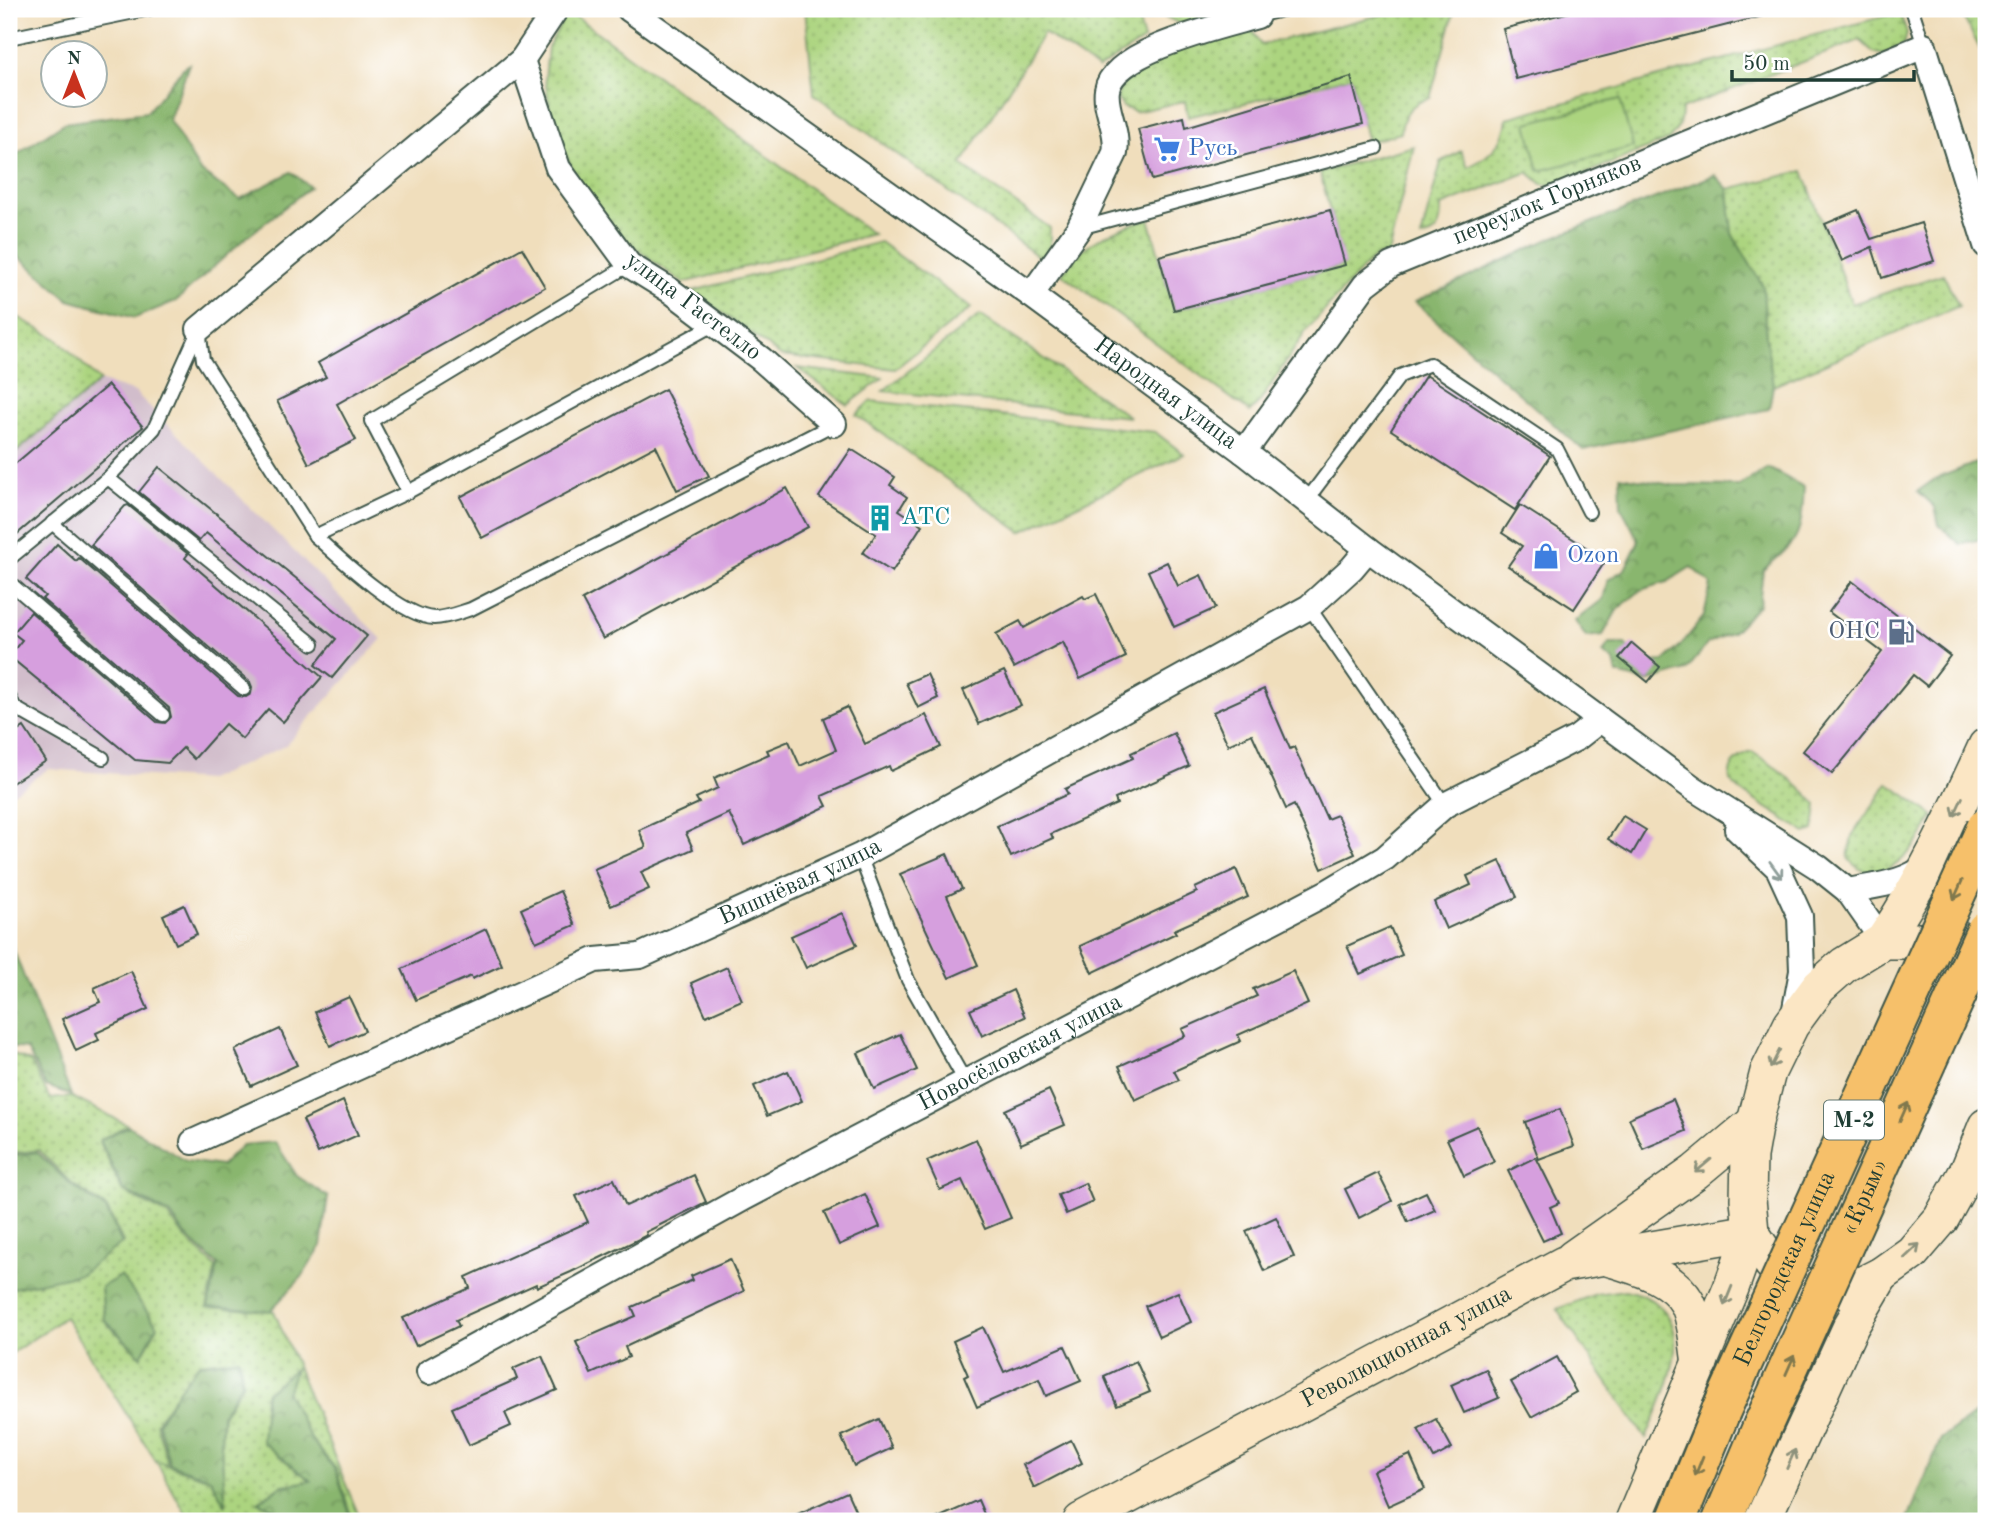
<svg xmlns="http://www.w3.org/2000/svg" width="1995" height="1530" font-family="'Old Standard TT',serif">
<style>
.industrial{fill:#d1bdcb}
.green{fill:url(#green-dots);stroke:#66885a;stroke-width:2;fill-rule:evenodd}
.forest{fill:url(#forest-crowns);stroke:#547a51;stroke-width:2}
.pitch{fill:#acd47f;stroke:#66885a;stroke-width:2}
.building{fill:#d69fde}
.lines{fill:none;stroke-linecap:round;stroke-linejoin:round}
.lane-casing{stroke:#3e5548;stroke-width:16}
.street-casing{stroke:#3e5548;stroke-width:28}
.secondary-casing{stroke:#3e5548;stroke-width:38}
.primary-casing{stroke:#3e5548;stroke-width:42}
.lane{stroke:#fff;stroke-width:12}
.street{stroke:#fff;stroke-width:24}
.secondary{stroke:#fbe6c4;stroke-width:35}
.primary{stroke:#f6c06b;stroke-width:38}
.primary-bridge-casing{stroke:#3e5548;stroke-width:42;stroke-linecap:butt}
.primary-bridge{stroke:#f6c06b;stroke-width:38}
.oneway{stroke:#8d927c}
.oneway2{stroke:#8f9e9a}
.oneway3{stroke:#80784d}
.labels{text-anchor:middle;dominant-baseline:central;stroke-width:5;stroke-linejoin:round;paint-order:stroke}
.shield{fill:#fff;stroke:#627771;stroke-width:2}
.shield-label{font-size:23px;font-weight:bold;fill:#1f3d34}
.shop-label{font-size:24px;fill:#366cbe;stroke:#fff;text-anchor:start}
.street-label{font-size:24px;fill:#1f3d34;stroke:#fff}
.culture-label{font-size:24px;fill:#0d838f;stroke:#fff;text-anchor:start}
.service-label{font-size:24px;fill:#4e5e75;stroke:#fff;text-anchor:end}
</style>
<defs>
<pattern id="green-dots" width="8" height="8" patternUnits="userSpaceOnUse" patternTransform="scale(1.75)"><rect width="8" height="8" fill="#acd47f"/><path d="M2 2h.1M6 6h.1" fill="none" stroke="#8bad69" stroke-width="1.8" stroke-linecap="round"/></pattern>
<pattern id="forest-crowns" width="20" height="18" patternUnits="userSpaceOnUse" patternTransform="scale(1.75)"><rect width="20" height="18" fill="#89b66e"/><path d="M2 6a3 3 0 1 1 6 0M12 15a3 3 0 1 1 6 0" fill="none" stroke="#6f955b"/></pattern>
</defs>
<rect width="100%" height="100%" fill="#fff"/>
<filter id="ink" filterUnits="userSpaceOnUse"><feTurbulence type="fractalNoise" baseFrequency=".0143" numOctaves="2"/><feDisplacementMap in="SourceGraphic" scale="14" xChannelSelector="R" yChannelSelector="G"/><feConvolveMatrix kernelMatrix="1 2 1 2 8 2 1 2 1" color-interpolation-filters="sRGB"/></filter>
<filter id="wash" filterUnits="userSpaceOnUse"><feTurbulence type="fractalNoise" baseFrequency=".00686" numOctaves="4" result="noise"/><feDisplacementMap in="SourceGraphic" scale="28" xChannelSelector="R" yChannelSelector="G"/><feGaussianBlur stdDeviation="1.57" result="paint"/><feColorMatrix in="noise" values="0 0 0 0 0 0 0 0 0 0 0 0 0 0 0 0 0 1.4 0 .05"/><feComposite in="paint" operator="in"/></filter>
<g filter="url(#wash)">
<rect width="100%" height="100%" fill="#f0debc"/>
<path class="industrial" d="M100 381 135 392 382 639 285 746 208 780 48 769 9 796V458Z"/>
<g class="green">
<path d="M805 9H1238L1184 26 1162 15 1139 22 1144 40 1098 69 1044 33 961 165 1050 228V248L1042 259 814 94Z"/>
<path d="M1404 9H1452L1454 12 1430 98C1411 103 1402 114 1401 133L1368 142 1351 77 1188 117 1185 101 1135 112 1123 107 1117 98C1128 51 1210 40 1251 29L1261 45Z"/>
<path d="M1959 9H1986V60Z"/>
<path d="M568 11 873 234 683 283 618 235 576 178 552 123 545 79 548 47Z"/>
<path d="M1900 12 1907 33 1904 44 1883 55 1873 52 1860 40 1681 109C1681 123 1678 130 1668 140L1555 186 1542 184 1528 172 1441 206C1441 222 1441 234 1421 238L1441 162 1461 151 1468 167C1490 157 1505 142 1507 118Z"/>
<path d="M1414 146 1388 254 1376 256 1365 266 1306 331 1259 403 1250 412 1062 274C1078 243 1117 229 1149 218L1174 310 1344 265 1320 172Z"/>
<path d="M1803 171 1852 304 1943 274 1959 306 1773 386 1766 338 1763 286 1732 234 1728 189Z"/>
<path d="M880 242 971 308 895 369 781 356 693 291Z"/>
<path d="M9 312 57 339 100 381 9 458Z"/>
<path d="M980 315 1130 417 883 391Z"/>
<path d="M797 368 883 378 848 405Z"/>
<path d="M871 401 1155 432 1184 454 1021 532 856 415Z"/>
<path d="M1752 752C1777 767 1799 784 1817 805L1814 830 1806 833 1742 792 1730 781C1728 764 1737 757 1752 752Z"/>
<path d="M1888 783 1934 816C1918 846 1880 899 1848 858L1852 836Z"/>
<path d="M9 1053 31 1062 50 1099 72 1097 128 1125 99 1140 122 1191 168 1215 186 1239 216 1267 207 1307 274 1311 361 1521H353L336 1469 311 1439 287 1393 295 1369 265 1393 262 1442 311 1481 282 1485 258 1502 294 1518 288 1521H190L156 1461 65 1317 9 1355V1289L80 1274 123 1242 107 1208 71 1183 39 1150 9 1154ZM121 1276 158 1326 141 1357 104 1320 101 1287ZM239 1358 243 1382 223 1416 221 1445 226 1506 210 1479 159 1462 168 1464 156 1423 199 1363Z"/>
<path d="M1625 1290C1709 1309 1667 1386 1646 1439L1557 1309 1596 1294Z"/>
</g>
<g class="forest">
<path d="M189 64 169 120 200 171 240 199 291 172 310 187 242 241 176 301 135 318 69 300 16 254 9 253V159L64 123 147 112 184 67Z"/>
<path d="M1715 175 1728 189 1732 234 1763 286 1766 338 1773 386 1769 409 1583 450 1415 302 1549 239Z"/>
<path d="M1986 459V538L1960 544 1939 525 1935 507 1918 491 1935 479Z"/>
<path d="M1768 468 1804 487C1801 535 1801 539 1763 570L1759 605 1733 632 1708 643 1687 670 1647 682 1617 674 1614 661 1603 653 1609 644H1625L1640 663 1664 661 1681 645 1704 616 1711 584 1691 567 1667 582 1641 590 1617 610 1603 635 1586 637 1575 621 1603 599 1608 580 1625 569 1639 541 1621 507 1620 476 1672 485 1739 486Z"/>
<path d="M9 939 71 1095 46 1086 27 1049 9 1047Z"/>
<path d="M129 1126 186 1161 221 1166 242 1145 275 1142 297 1176 328 1197 321 1246 302 1277 270 1311 208 1307 218 1265 186 1236 170 1214 123 1190 100 1140Z"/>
<path d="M37 1152 70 1184 106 1209 122 1243 80 1274 9 1289V1183L12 1179 9 1177V1156Z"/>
<path d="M121 1276 157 1326 141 1356 105 1320 101 1287Z"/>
<path d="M238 1359 242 1382 222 1415 221 1446 226 1506 210 1478 170 1464 158 1423 179 1389 199 1364Z"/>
<path d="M295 1369 287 1393 311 1439 336 1471 352 1521H296L294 1518 259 1502 282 1486 311 1481 262 1442 266 1393Z"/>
<path d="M1986 1406V1521H1907L1941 1439Z"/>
</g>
<path class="pitch" d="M1620 99 1633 147 1539 171 1527 123Z"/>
<g id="blocks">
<g class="building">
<path d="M1582 9H1762L1763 16 1516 79 1503 29Z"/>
<path d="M1351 77 1363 124 1152 180 1138 129 1184 117 1186 127Z"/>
<path d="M1330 210 1345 265 1174 310 1159 256Z"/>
<path d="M1858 210 1871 239 1921 223 1934 261 1882 278 1872 247 1842 261 1825 224Z"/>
<path d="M522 248 545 287 337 404 356 440 309 464 277 401 326 377 318 363Z"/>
<path d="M1426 375 1550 456 1515 510 1391 430Z"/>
<path d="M108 385 143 427 9 541V469Z"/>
<path d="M665 389 709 476 677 490 656 446 482 538 460 497Z"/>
<path d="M851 449 895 477 890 485 907 497 899 510 922 525 892 572 863 553 876 534 819 497Z"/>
<path d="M159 467 367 636 332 678 315 665 336 639 206 533 199 541 139 492Z"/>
<path d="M787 488 808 527 603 639 582 600Z"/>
<path d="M128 505 188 554 185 558 322 677 283 722 268 709 242 739 225 724 194 759 183 748 168 763 135 760 9 656 22 640 13 633 31 612 157 722 165 723 171 717 169 708 42 599 45 596 26 579 57 544 76 561 79 558 238 696 246 697 251 694 252 687 250 682 91 545 125 506Z"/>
<path d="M1520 505 1606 560 1574 609 1508 566 1522 546 1502 533Z"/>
<path d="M1167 562 1178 586 1201 575 1216 608 1174 627 1148 571Z"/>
<path d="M1852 581 1950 656 1927 686 1913 675 1832 774 1803 751 1882 652 1829 612Z"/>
<path d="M1096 594 1126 657 1080 679 1063 642 1014 668 996 634 1020 621 1024 628 1083 596 1085 599Z"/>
<path d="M1632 643 1660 667 1648 682 1619 658Z"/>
<path d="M1004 671 1021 705 979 724 963 690Z"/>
<path d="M927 674 938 698 918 708 906 683Z"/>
<path d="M1264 689 1290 749 1294 747 1327 819 1337 815 1355 854 1322 869 1294 805 1286 809 1252 734 1228 745 1213 712Z"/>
<path d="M847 707 865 744 926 715 941 747 891 771 889 766 822 796 827 806 744 845 729 813 686 833 693 849 641 872 649 889 611 906 594 869 646 847 639 830 699 803 696 798 718 788 714 778 769 754 767 750 789 741 800 766 836 750 823 718Z"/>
<path d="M24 727 46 761 9 785V737Z"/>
<path d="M1174 733 1189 766 1115 799 1117 804 1051 834 1053 838 1011 857 997 826 1068 794 1065 789 1133 758 1131 753Z"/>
<path d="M1623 816 1646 830 1632 854 1608 839Z"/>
<path d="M947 854 962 889 947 896 978 965 949 978 900 874Z"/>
<path d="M1500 861 1517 897 1446 929 1434 902 1471 885 1467 876Z"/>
<path d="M1236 869 1248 897 1174 930 1176 933 1092 973 1080 946 1197 892 1195 888Z"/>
<path d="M560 891 575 925 536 942 521 909Z"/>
<path d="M184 905 197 934 176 944 163 915Z"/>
<path d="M842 913 857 945 806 968 791 936Z"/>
<path d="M1390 927 1402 955 1360 974 1347 946Z"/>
<path d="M486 929 502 965 472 979 471 976 416 1000 402 969Z"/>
<path d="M727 967 742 1000 706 1016 691 983Z"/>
<path d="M131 971 148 1009 96 1033 99 1040 76 1051 62 1019 100 1002 94 988Z"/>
<path d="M1293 971 1308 1004 1238 1035 1241 1041 1174 1071 1179 1080 1135 1100 1119 1066 1185 1036 1182 1029 1257 996 1253 989Z"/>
<path d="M1013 990 1025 1017 982 1036 970 1010Z"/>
<path d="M349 997 365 1031 330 1046 315 1012Z"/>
<path d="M280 1029 297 1065 251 1086 235 1050Z"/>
<path d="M900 1034 917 1070 874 1089 858 1053Z"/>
<path d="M788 1071 802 1101 767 1116 754 1086Z"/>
<path d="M1049 1090 1065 1125 1021 1144 1005 1110Z"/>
<path d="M1673 1099 1686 1131 1643 1149 1629 1118Z"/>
<path d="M343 1101 358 1135 318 1153 303 1120Z"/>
<path d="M1560 1109 1574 1146 1539 1159 1525 1122Z"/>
<path d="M1477 1126 1494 1162 1464 1176 1447 1139Z"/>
<path d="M976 1139 1011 1218 985 1229 962 1180 940 1190 927 1161Z"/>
<path d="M1536 1157 1559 1203 1550 1207 1561 1233 1543 1241 1508 1171Z"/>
<path d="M1378 1173 1392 1201 1359 1218 1345 1189Z"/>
<path d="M694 1175 706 1202 646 1232 647 1235 637 1240 571 1272 537 1287 536 1284 456 1320 459 1326 416 1346 403 1318 470 1288 466 1277 588 1222 576 1196 614 1179 626 1206Z"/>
<path d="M1085 1183 1093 1202 1066 1214 1058 1195Z"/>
<path d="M1426 1192 1435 1210 1408 1222 1400 1204Z"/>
<path d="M865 1194 880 1227 839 1245 824 1213Z"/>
<path d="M1276 1217 1294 1257 1264 1271 1246 1231Z"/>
<path d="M730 1259 744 1291 625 1347 629 1357 591 1374 576 1342 636 1316 632 1307 693 1280 691 1276Z"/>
<path d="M1178 1292 1191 1322 1159 1337 1145 1306Z"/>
<path d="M983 1327 1004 1372 1065 1346 1081 1381 1046 1396 1039 1379 977 1407 964 1377 968 1375 953 1341Z"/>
<path d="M542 1356 557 1390 505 1413 511 1426 469 1445 452 1408 517 1379 513 1369Z"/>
<path d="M1557 1357 1576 1392 1531 1417 1511 1382Z"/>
<path d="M1136 1361 1150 1392 1117 1406 1104 1376Z"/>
<path d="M1486 1369 1499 1398 1464 1413 1451 1385Z"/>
<path d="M879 1419 892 1448 854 1466 841 1436Z"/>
<path d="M1436 1419 1452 1448 1434 1458 1418 1429Z"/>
<path d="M1071 1440 1082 1463 1034 1488 1023 1465Z"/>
<path d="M1410 1455 1425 1489 1388 1506 1373 1471Z"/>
<path d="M847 1492 860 1521H782Z"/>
<path d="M978 1500 987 1521H931Z"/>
</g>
</g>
</g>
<g filter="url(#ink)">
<use href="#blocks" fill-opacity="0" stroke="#3e5548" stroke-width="2"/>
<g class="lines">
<g class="lane-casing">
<g id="lane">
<path d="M1912 9 1924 46"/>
<path d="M1257 16 1286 9"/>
<path d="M9 38 149 9"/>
<path d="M1080 228 1376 148"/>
<path d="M199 329 203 360 315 536 408 492 715 324"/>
<path d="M108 478 313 644"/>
<path d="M408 492 371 421 629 265"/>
<path d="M1306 501 1400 376 1430 364 1557 449 1589 512"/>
<path d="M52 523 244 689"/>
<path d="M315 536C339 558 402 617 434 618 446 618 461 612 471 609L834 424"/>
<path d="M9 559 108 478 154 429 199 329"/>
<path d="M9 582 163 715"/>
<path d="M1309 607 1445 805"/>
<path d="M9 696 15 708 103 758"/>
<path d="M860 856 908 980 965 1081"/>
</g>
</g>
<g class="street-casing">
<g id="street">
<path id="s1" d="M629 9 1031 295 1244 452 1368 549 1693 788 1818 867 1848 891 1883 941"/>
<path d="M522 60 558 168 629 265 671 291 761 359 834 424"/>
<path d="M1031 295 1079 228 1115 153C1119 130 1104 110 1107 90 1113 50 1223 26 1257 16L1255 9"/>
<path d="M199 329 522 60 556 9"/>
<path id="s2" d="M1244 452 1365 285 1391 265 1924 46 1986 245"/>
<path d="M1737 829 1778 868 1800 916 1802 971 1794 1014"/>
<path d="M1848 891C1876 885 1904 884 1927 865"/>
<path id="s3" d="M193 1142 595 960 640 956 860 856 1309 607 1352 568 1368 549"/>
<path id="s4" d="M429 1372 744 1198 1326 893 1385 858 1445 805 1577 738 1600 720"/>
</g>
</g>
<g class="secondary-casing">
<g id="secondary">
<path d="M1883 941C1925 879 1955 813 1986 746"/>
<path d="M1986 971 1972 956 1933 941H1883L1844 965 1819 987 1791 1025 1768 1072 1755 1122 1749 1156 1748 1199 1751 1232 1772 1264 1804 1286 1849 1291 1881 1275 1912 1253 1941 1219 1969 1168 1986 1126"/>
<path d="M1573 1258 1695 1172 1755 1122"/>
<path d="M1608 1258C1636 1267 1673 1276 1688 1304 1696 1321 1697 1345 1700 1363"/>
<path id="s5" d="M1081 1521 1564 1264 1751 1232 1731 1288 1633 1521"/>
<path d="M1762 1521 1851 1326 1881 1275"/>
</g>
</g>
<g class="primary-casing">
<g id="primary">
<path d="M1676 1521 1721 1411"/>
<path d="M1722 1521 1762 1427"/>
</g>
</g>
<use href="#lane" class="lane"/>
<use href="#street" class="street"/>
<use href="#secondary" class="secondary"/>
<use href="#primary" class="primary"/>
<g class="primary-bridge-casing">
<g id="primary-bridge">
<path id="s6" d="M1721 1411 1986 828"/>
<path id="s7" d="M1762 1427 1986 930"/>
</g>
</g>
<use href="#primary-bridge" class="primary-bridge"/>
</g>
<defs><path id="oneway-shaft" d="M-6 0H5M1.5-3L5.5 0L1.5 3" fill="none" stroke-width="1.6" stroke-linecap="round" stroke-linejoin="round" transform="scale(1.75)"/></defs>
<g class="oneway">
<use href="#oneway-shaft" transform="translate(1958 807) rotate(115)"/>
<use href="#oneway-shaft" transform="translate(1775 1059) rotate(117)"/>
<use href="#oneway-shaft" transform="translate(1703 1166) rotate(140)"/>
<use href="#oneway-shaft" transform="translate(1912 1251) rotate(-43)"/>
<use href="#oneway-shaft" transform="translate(1728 1296) rotate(112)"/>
<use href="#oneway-shaft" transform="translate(1791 1459) rotate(-66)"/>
</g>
<use class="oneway2" href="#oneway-shaft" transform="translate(1776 870) rotate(54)"/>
<g class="oneway3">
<use href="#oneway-shaft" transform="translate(1958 890) rotate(114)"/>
<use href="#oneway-shaft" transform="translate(1904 1112) rotate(-66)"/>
<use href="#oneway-shaft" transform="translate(1790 1365) rotate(-66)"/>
<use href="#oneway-shaft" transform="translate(1699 1466) rotate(112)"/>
</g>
</g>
<defs>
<g id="supermarket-bare" transform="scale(2.1)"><path d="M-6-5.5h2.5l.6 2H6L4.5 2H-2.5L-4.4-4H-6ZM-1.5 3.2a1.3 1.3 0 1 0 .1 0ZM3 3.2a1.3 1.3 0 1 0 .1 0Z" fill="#3f7fe0" stroke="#fff" stroke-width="2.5" paint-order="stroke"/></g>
<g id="building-bare" transform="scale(2.1)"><path d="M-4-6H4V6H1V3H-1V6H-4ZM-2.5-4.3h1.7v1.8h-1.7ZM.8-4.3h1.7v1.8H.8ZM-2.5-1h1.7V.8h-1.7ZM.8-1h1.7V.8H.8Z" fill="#0f9aa8" stroke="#fff" stroke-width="2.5" paint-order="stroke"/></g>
<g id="shop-bare" transform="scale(2.1)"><path d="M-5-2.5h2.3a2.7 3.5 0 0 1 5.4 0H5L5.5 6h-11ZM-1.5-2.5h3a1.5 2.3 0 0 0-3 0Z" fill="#3f7fe0" stroke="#fff" stroke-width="2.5" paint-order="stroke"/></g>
<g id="fuel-bare" transform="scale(2.1)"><path d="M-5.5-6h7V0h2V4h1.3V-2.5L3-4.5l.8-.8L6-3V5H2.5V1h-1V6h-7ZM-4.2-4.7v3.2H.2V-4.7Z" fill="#5c6f8a" stroke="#fff" stroke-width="2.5" paint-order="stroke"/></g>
</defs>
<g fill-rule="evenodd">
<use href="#supermarket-bare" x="1167" y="149"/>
<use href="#building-bare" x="880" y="518"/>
<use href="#shop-bare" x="1546" y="556"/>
<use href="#fuel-bare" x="1901" y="632"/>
</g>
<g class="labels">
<rect class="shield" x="1824" y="1100.5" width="60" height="39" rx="5"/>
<g class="shield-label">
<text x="1854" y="1120">М-2</text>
</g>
<g class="shop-label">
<text x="1188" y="149">Русь</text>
<text x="1567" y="556">Ozon</text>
</g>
<g class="street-label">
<text stroke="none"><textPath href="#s2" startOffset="408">переулок Горняков</textPath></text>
<text transform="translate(693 307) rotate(37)">улица Гастелло</text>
<text stroke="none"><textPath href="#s1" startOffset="660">Народная улица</textPath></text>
<text stroke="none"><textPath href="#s3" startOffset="663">Вишнёвая улица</textPath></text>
<text stroke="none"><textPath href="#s4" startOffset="672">Новосёловская улица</textPath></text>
<text stroke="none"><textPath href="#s7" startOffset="252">«Крым»</textPath></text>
<text stroke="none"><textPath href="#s6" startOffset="156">Белгородская улица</textPath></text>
<text stroke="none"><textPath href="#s5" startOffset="369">Революционная улица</textPath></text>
</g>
<g class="culture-label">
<text x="901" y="518">АТС</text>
</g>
<g class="service-label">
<text x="1880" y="632">OHC</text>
</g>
</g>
<rect width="1995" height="1530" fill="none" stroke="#fff" stroke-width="35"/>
<g transform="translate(74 74)"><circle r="33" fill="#ffffff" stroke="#a5b1ae" stroke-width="2"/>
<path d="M0-5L12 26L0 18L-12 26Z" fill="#c8321e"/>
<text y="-10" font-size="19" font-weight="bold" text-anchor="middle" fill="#1f3d34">N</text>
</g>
<path d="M1732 70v10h182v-10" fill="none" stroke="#1f3d34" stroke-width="3.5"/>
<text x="1743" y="70" font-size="21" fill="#1f3d34" stroke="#ffffff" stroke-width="5" paint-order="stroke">50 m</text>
</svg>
